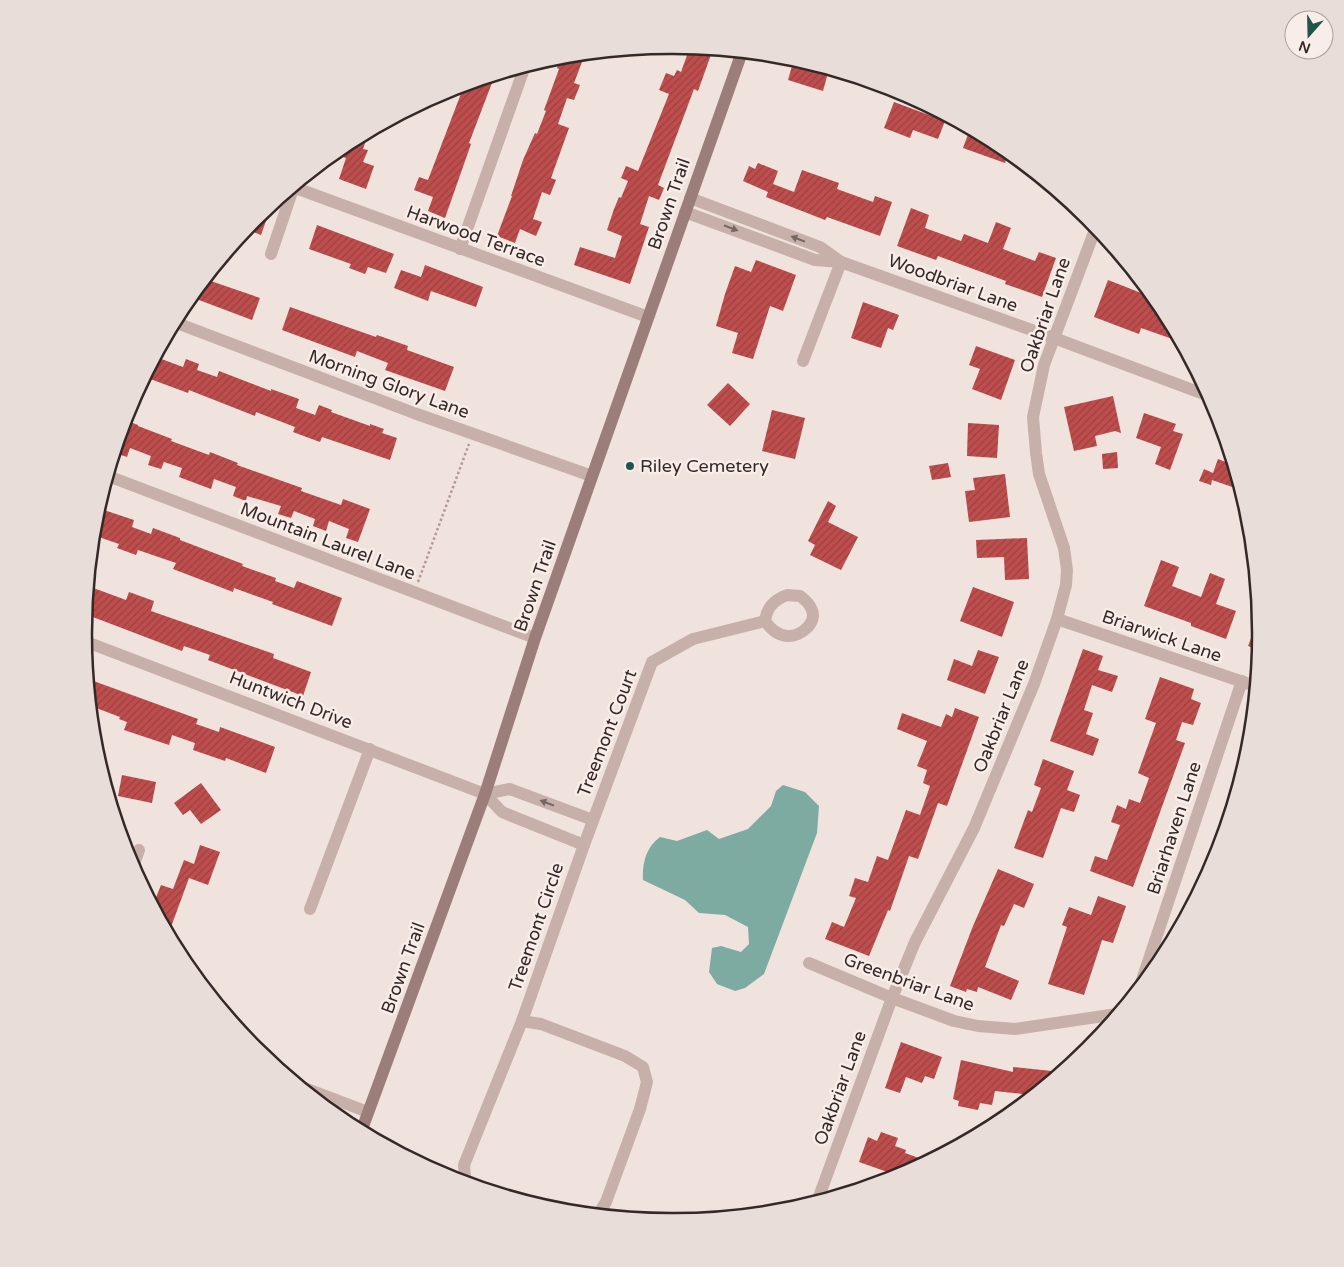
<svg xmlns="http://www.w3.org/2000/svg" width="1344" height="1267" font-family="'Varela Round',sans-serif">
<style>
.water{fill:#7daba2}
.building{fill:url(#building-hatch)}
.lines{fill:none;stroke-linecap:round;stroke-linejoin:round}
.path{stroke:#b39993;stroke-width:2.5;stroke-dasharray:2.5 2.5;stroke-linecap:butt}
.street{stroke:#c7b0a9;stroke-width:12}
.secondary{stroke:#9b7e7a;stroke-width:12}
.oneway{fill:#776662}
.poi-dot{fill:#21544b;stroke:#f8ede8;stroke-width:2}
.labels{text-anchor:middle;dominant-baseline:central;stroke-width:5;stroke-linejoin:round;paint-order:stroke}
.street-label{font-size:18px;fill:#352928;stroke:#f8ede8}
.poi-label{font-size:18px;fill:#352928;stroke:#f8ede8;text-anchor:start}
.rim{fill:none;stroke:#352928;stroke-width:2.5}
</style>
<defs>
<pattern id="building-hatch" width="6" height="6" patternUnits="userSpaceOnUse" patternTransform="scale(1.25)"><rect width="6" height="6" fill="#be4e4d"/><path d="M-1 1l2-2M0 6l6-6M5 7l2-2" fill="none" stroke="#9b4140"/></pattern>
</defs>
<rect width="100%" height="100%" fill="#f0e2dc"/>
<path class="water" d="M783 785 805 792 819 806 817 833 764 974 745 988 735 991 717 984 709 972 712 948 721 946 741 952 749 944 748 927 725 915 699 913 685 900 643 880C642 864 646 847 660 837L677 841 707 830 719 839 748 829 771 806 776 791Z"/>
<g class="building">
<path d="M690 47 713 49 698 91 694 89 658 185 664 188 659 200 649 196 640 224 649 227 630 284 574 265 580 247 615 258 622 236 607 230 614 209 619 197 621 198 628 181 621 178 626 166 638 171 669 94 659 90 666 73 674 76 677 70 681 72Z"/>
<path d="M585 54 574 83 580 85 574 100 567 98 558 124 569 128 551 178 556 180 550 195 542 192 533 219 542 222 536 236 520 229 515 243 497 236 512 196H511L523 160 535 133 537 134 546 111 544 110 559 69 557 68 561 56Z"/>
<path d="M794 59 829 69 823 91 788 80Z"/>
<path d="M495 75 469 143 471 144 445 218 428 211 433 197 414 190 419 177 428 180 462 91H464L467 84Z"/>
<path d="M894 102 945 121 938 139 913 130 910 138 884 128Z"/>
<path d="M970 129 999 144 1009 152 1005 163 963 148Z"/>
<path d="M369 131 363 149 368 150 363 162 374 166 366 189 339 179 346 158 343 157 348 143Z"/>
<path d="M758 163 778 171 773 184 794 192 802 170 839 183 837 189 873 202 875 196 892 202 880 236 827 217 825 220 766 197 768 192 743 181 749 166 755 169Z"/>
<path d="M272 204 261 235 246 229 256 217Z"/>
<path d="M911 208 929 215 925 228 961 241 964 234 988 243 996 222 1011 228 1003 249 1035 261 1039 252 1056 258 1042 297 1005 284 1006 281 938 256 936 260 897 246Z"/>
<path d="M317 225 394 254 386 273 368 267 365 274 349 268 351 264 309 249Z"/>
<path d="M756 260 796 275 783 311 770 306 753 359 732 353 738 333 716 326 725 294 735 266 751 272Z"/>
<path d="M425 265 483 287 476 307 431 291 428 301 394 288 401 270 421 277Z"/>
<path d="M205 279 260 298 252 320 191 297Z"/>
<path d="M1108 280 1154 298 1161 307 1181 342 1141 328 1139 334 1094 317Z"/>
<path d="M863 302 899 315 893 330 888 328 881 348 851 338Z"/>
<path d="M290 307 376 337 377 335 408 346 407 350 454 367 445 391 385 370 388 363 357 351 355 357 282 330Z"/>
<path d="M976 346 1015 360 1001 400 972 389 980 369 969 365Z"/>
<path d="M156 357 183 367 186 359 199 364 197 370 217 377 219 371 271 391V389L299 399 296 408 315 415 319 405 332 410 331 412 370 426V424L384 429 382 433 397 438 390 460 322 437 320 442 293 432 295 427 256 412 255 416 189 390 188 393 145 377Z"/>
<path d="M728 383 750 404 730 426 707 405Z"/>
<path d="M1113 396 1121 433 1115 431 1095 436 1097 446 1074 451 1064 407Z"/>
<path d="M772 410 805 418 795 459 762 451Z"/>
<path d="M1144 413 1176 424 1173 431 1183 434 1170 470 1155 464 1161 447 1136 438Z"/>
<path d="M125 420 138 425V426L172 439 171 441 209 455 210 452 238 463 237 465 302 488 301 491 341 505 343 499 370 509 358 542 346 538 349 529 329 521 326 531 313 526 315 519 294 511 291 518 278 514 281 506 247 496 246 501 233 496 236 487 214 479 211 489 179 477 182 468 164 462 161 469 148 465 151 456 130 448 127 457 115 453Z"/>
<path d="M968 423 999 425 997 458 967 456Z"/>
<path d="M1117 452 1118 468 1103 469 1102 454Z"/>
<path d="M1218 459 1233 465 1241 490 1212 480 1211 485 1199 481 1204 469 1213 473Z"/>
<path d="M948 463 951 477 932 480 929 466Z"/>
<path d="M1005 474 1010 517 969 522 965 491 975 490 973 478Z"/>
<path d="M828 501 836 506 828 522 858 537 841 570 810 555 815 545 808 541Z"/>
<path d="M98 508 134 520 132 527 151 534 153 528 180 538V540L243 564 242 566 276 578 275 581 294 588 297 581 342 598 332 626 272 604 273 602 234 588 233 592 173 569 176 563 138 550 136 555 117 548 119 544 93 535 95 518Z"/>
<path d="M1027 538 1029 579 1005 580 1004 557 977 558 976 540Z"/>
<path d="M1161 560 1179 567 1172 586 1201 597 1210 573 1225 579 1216 604 1236 611 1226 639 1191 626V623L1144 606Z"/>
<path d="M88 586 126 600 129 592 154 601 151 611 274 654 273 658 311 672 303 696 208 660 210 655 184 646 182 651 85 614Z"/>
<path d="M973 587 1014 602 1002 637 960 621Z"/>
<path d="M1259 618 1260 634 1259 650 1248 646Z"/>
<path d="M1083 649 1103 656 1098 670 1118 676 1112 692 1092 685 1084 710 1093 713 1086 734 1099 739 1093 756 1050 741Z"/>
<path d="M978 650 999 657 985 694 947 680 954 659 972 666Z"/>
<path d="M1160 677 1194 689 1191 699 1201 703 1193 725 1182 722 1176 740 1185 743 1133 887 1090 871 1095 856 1107 860 1120 825 1111 822 1117 805 1126 809 1129 799 1140 803 1149 778 1138 773 1156 723 1145 719Z"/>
<path d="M88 679 198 719 196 724 219 732 220 727 275 747 266 773 226 758 225 761 193 750 195 743 172 735 169 745 124 730 127 722 119 719 120 717 91 706Z"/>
<path d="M955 708 979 717 947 806 938 803 918 859 909 856 890 911 888 910 869 956 825 939 832 922 844 927 856 898 849 896 855 878 868 882 877 856 888 860 906 810 920 815 930 786 923 783 927 770 917 766 927 741 897 729 902 713 941 727 946 714 952 717Z"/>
<path d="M1043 759 1074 771 1067 790 1080 795 1074 812 1061 808 1043 858 1014 848 1028 810 1032 812 1041 788 1034 785Z"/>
<path d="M122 775 156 782 152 803 118 796Z"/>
<path d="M201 783 221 810 201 824 190 810 183 815 174 803Z"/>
<path d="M200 845 220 852 208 885 189 878 171 927 163 924 153 905 161 885 173 889 184 860 194 864Z"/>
<path d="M998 869 1034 884 1024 908 1014 904 1004 926 1001 925 985 967 1019 981 1011 1000 978 987 977 992 967 989 966 992 950 986 973 926Z"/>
<path d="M1098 896 1126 906 1113 943 1102 940 1084 995 1048 984 1067 927 1062 925 1069 907 1091 915Z"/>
<path d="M901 1042 942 1057 934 1079 925 1076 922 1083 906 1077 900 1093 885 1088Z"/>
<path d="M961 1060 1013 1072V1067L1061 1072 1033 1095 995 1091 992 1105 980 1103 978 1110 958 1106 959 1101 953 1099Z"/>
<path d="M881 1132 898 1138 895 1146 906 1150 905 1153 927 1161 899 1176 859 1162 868 1137 877 1141Z"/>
</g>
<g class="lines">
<path class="path" d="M418 582 469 444"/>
<g class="street">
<path d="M293 187 648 317"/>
<path d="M690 198 820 247 841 262"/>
<path d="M685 212 815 260 841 262 1054 338 1209 396"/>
<path d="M460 249 525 66"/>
<path d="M271 254 294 186"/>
<path d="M174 322 414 413 592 476"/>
<path d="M803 361 841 262"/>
<path d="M108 476 535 638"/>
<path d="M787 595 800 596C804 599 809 603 811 608 819 622 801 637 787 636 777 635 771 629 765 621 767 607 774 600 787 595Z"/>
<path d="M1057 619 1255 686"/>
<path d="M84 641 485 794 502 812 584 845"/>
<path d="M485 794 510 789 593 820"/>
<path d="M133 867 139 850"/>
<path d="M310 909 370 749"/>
<path d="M809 963 892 998 954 1021 978 1026 1015 1029 1117 1014"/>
<path d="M1140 986 1242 681"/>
<path d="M522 1021 584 845 652 662 693 639 765 621"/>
<path d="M302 1087 368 1112"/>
<path d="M467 1183 465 1177 464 1165 522 1021 541 1024 625 1056 643 1067 647 1082 640 1109 606 1202 598 1215"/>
<path d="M817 1202 892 998 915 942 974 828 1034 684 1057 619 1066 585 1067 570 1064 548 1039 474 1036 453 1033 417 1044 365 1096 227"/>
</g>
<path class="secondary" d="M361 1132 485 794 535 638 742 52"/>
</g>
<defs><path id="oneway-solid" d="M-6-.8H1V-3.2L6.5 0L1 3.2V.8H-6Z" transform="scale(1.25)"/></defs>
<g class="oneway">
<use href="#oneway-solid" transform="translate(731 228) rotate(21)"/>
<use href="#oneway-solid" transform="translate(798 239) rotate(-159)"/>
<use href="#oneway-solid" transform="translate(547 803) rotate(-159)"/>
</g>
<circle class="poi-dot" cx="630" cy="466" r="5"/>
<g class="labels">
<g class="street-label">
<text transform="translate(669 204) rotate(-71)">Brown Trail</text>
<text transform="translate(476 236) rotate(20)">Harwood Terrace</text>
<text transform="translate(953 283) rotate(20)">Woodbriar Lane</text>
<text transform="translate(1045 315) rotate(-71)">Oakbriar Lane</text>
<text transform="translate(389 384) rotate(20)">Morning Glory Lane</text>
<text transform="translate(328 541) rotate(21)">Mountain Laurel Lane</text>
<text transform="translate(535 586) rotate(-71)">Brown Trail</text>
<text transform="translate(1162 636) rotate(19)">Briarwick Lane</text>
<text transform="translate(291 700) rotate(21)">Huntwich Drive</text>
<text transform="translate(1001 716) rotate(-68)">Oakbriar Lane</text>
<text transform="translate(607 733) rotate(-69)">Treemont Court</text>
<text transform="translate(1174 828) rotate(-72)">Briarhaven Lane</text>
<text transform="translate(536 927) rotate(-71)">Treemont Circle</text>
<text transform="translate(403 968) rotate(-70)">Brown Trail</text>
<text transform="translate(909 982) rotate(20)">Greenbriar Lane</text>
<text transform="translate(840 1088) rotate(-70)">Oakbriar Lane</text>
</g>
<g class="poi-label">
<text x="640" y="466">Riley Cemetery</text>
</g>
</g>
<path d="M0 0H1344V1267H0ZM671 54H673A579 579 0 0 1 1252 633V634A579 579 0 0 1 673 1213H671A579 579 0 0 1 92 634V633A579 579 0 0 1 671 54Z" fill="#e8ddd9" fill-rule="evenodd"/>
<path class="rim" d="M671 54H673A579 579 0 0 1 1252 633V634A579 579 0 0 1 673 1213H671A579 579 0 0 1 92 634V633A579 579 0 0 1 671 54Z"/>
<g transform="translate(1309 35) rotate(200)"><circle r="24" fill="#f8ede8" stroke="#aa9f9b"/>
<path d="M0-4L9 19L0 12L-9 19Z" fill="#21544b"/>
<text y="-8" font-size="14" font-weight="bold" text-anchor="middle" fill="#352928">N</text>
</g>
</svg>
